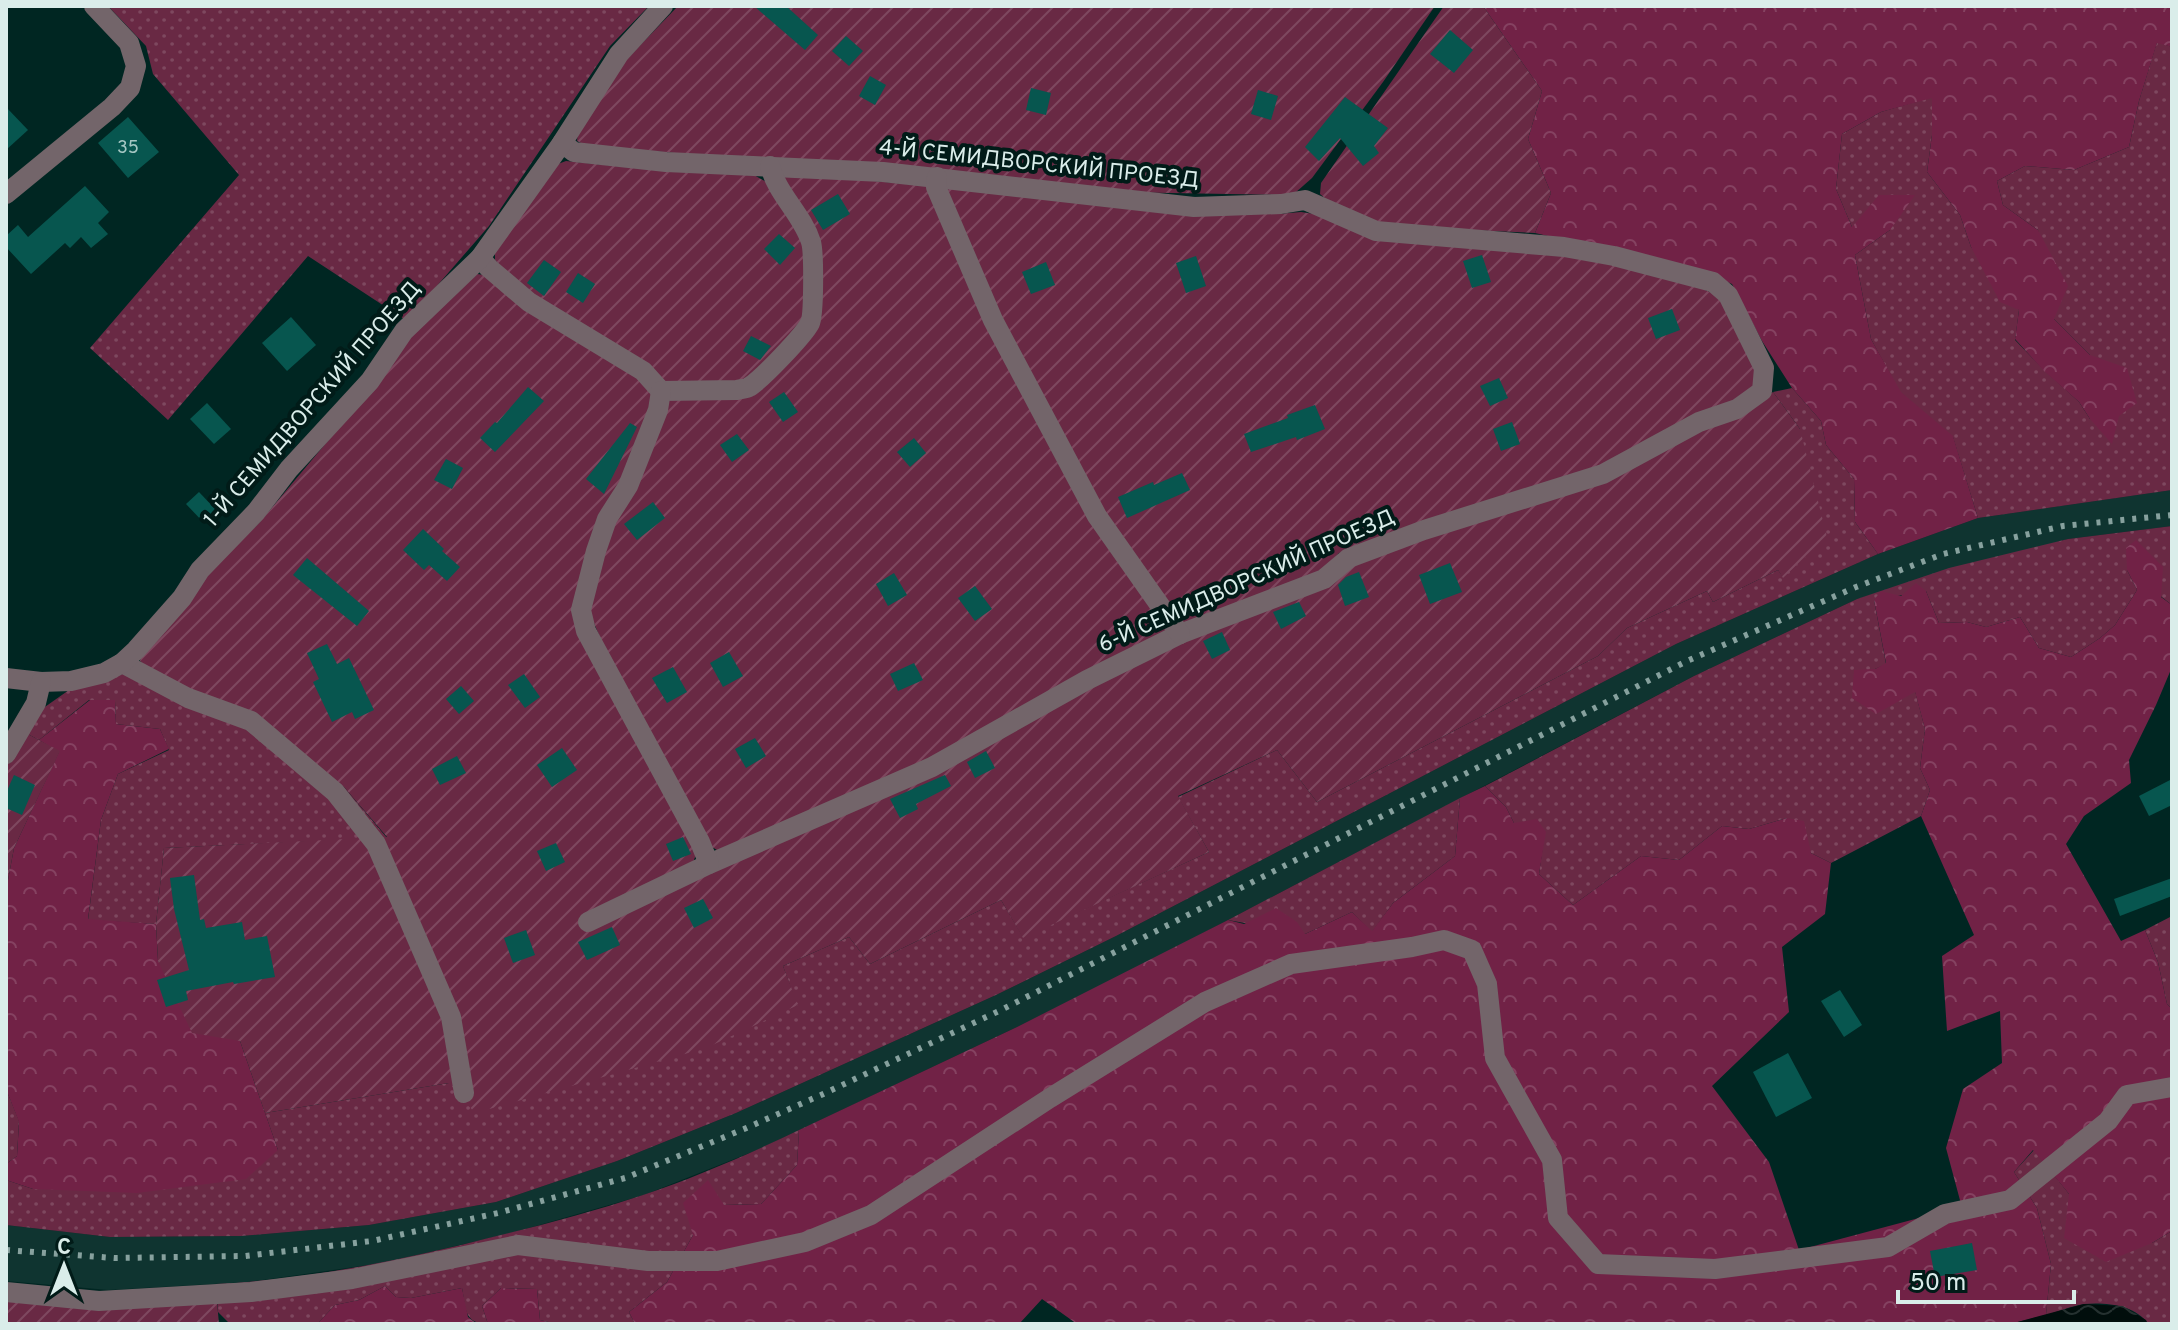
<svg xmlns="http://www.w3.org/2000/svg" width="2178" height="1330" font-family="Overpass,sans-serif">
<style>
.built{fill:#0f3430}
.grass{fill:url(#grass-dots)}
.forest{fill:url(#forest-crowns)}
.garden{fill:url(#garden-furrows)}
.water{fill:url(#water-waves)}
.building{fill:#07564f}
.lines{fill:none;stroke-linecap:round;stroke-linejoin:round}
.minor{stroke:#73656a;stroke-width:20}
.rail{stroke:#87a19e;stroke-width:6;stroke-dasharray:4 8;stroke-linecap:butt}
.labels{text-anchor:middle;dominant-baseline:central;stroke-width:8;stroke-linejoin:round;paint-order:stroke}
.number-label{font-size:18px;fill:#a5c7c3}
.street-label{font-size:22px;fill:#daedea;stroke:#011b18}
</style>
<defs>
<pattern id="grass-dots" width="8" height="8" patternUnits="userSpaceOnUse" patternTransform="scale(2)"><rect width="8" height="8" fill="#692944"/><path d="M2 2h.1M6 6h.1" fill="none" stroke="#7e485f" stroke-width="1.8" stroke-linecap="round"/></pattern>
<pattern id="forest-crowns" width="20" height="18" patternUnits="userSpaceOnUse" patternTransform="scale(2)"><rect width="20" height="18" fill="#712246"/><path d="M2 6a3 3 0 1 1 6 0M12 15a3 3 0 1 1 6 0" fill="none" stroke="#854261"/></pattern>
<pattern id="garden-furrows" width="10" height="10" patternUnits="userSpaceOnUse" patternTransform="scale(2)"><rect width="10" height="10" fill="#692944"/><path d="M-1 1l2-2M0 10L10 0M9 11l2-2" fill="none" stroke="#7e485f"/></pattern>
<pattern id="water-waves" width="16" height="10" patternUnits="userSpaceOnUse" patternTransform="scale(2)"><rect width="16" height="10" fill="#010e0c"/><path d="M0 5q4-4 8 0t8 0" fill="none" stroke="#253130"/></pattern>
</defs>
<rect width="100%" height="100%" fill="#002622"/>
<path class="built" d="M2172 490V526L2068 539 1857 599 1694 676 1144 964 1017 1027 757 1150 644 1195 515 1232 383 1263 248 1282 108 1290 6 1281V1225L110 1237 241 1236 369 1225 496 1202 617 1161 736 1113 996 995 1116 936 1676 644 1878 554 1978 518Z"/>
<g class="grass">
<path d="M108 6H649L610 46 489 226 429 295 404 319 308 256 168 420 90 348 239 175 153 74 146 46Z"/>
<path d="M2157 42 2172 47V490L1978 518 1953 437 1900 392 1871 339 1855 255 1890 230 1852 227 1836 189 1842 134 1881 112 1932 97V135L1927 172 1960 215 1971 247 2019 310 2015 340 2045 371 2079 402 2090 419V355L2054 319 2038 230 2003 205 1997 181 2025 166 2074 170 2129 147 2139 101Z"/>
<path d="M1792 388 1821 421 1826 445 1854 479 1855 522 1878 554 1676 644 1116 936 996 995 736 1113 617 1161 496 1202 369 1225 241 1236 110 1237 6 1225V1180L33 1189 278 1150 265 1113 449 1083 797 1005 783 966 849 937 870 964 1001 900 1023 937 1209 852 1178 797 1277 750 1317 802 1598 656 1627 628 1707 591 1713 602 1778 570 1783 577 1800 429 1773 392Z"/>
<path d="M2172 526V605L2127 570 2137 590 2115 625 2100 638 2071 657 2039 648 2020 617 1986 627 1967 622 1939 623 1926 591 1874 600 1886 664 1875 669 1915 691 1925 729 1920 768 1930 790 1921 816 1831 863 1811 853 1787 818 1749 829 1722 826 1679 860 1641 856 1573 905 1539 874 1545 832 1514 823 1506 807 1485 786 1694 676 1857 599 1949 568 2068 539Z"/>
<path d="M146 667 344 787 387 838 164 848 156 924 88 920 101 820 118 774 169 750 160 729 116 724 115 701 89 700 39 740 22 731 42 709 69 690Z"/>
<path d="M1460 798 1455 856 1393 903 1372 932 1352 912 1305 934 1228 920Z"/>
<path d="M2172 916V1009L2167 1004 2158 962 2145 930Z"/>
<path d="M6 1089 19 1121 17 1156 6 1164Z"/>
<path d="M799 1130 797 1165 761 1204 723 1205 693 1235 667 1282 629 1312 635 1324H557L540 1320 537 1289 501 1288 482 1306 488 1324C463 1324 466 1307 462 1288L411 1298 396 1297 385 1286 359 1300 335 1305 317 1324H230L218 1312 216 1284C299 1280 381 1264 461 1245 522 1230 583 1215 643 1195 696 1177 749 1154 799 1130Z"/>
<path d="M2034 1150 2069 1194 2152 1243 2172 1231V1324H2148C2136 1305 2105 1302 2084 1304 2071 1306 2058 1312 2046 1315L2051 1264 2037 1208 2014 1172Z"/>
</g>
<g class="forest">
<path d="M1483 6H2172V47L2157 43 2139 101 2129 147 2074 170 2025 166 1997 181 2003 205 2038 230 2068 286 2054 319 2090 355 2127 368 2137 403 2119 416 2112 444 2090 419 2079 402 2044 371 2015 339 2019 310 2000 302 1971 247 1960 215 1927 172 1932 135V98L1881 112 1842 134 1836 189 1852 227 1879 195H1915L1890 230 1855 255 1871 339 1901 392 1953 436 1978 518 1878 554 1855 522 1854 479 1826 445 1821 421 1792 388 1762 341 1732 284 1707 273 1535 233 1551 193 1528 139 1542 91Z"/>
<path d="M2136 540 2163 567 2161 597 2172 605V667L2156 705 2129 760 2131 783 2084 816 2066 844 2121 941 2145 930 2158 962 2167 1004 2172 1009V1231L2152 1243 2106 1262 2064 1238 2069 1194 2033 1150 2014 1172 2037 1208 2051 1264 2046 1315 2010 1324H1077L1042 1299 1019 1324H635L629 1312 667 1282 693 1235 683 1203 708 1180 724 1205 761 1204 797 1165 799 1130 1017 1027 1228 920 1244 924 1276 908 1297 922 1305 934 1352 912 1372 931 1393 903 1455 856 1460 798 1485 786 1506 807 1514 823 1537 819 1546 832 1539 874 1573 905 1641 856 1679 860 1722 826 1749 829 1787 818 1804 821 1811 853 1831 863 1825 914 1782 947 1789 1012 1712 1086 1769 1162 1799 1250 1919 1218 1961 1204 1946 1148 1963 1089 2002 1063 2000 1011 1947 1031 1942 956 1974 935 1921 816 1930 790 1920 768 1925 729 1915 692 1876 714 1852 698 1854 670 1875 669 1886 663 1874 600 1881 591 1901 596 1916 583 1926 591 1939 623 1967 622 1986 627 2020 617 2039 648 2071 657 2100 638 2115 625 2137 590 2127 570 2126 548Z"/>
<path d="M90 700H115L116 724 160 729 169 749 118 774 101 820 88 919 156 924 158 961 240 1041 278 1150 246 1179 137 1193 33 1189 6 1180V1164L17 1156 19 1122 6 1089V891L14 848 59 752 39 740Z"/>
<path d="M385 1286 396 1297 411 1298 462 1288 468 1317 477 1324H317L335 1305 359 1300Z"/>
<path d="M501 1288 537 1289 540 1320 557 1324H488L482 1306Z"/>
</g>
<g class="garden">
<path d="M678 6H1435L1383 82 1312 178 1295 193 1284 195 1114 192 585 145 577 141 578 129 625 61Z"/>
<path d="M1444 6H1483L1542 91 1528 139 1551 193 1535 233 1381 226 1328 201 1320 194 1321 183Z"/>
<path d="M566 161 665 171 754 175 768 183 807 246 803 319 770 364 735 384 661 381 530 301 495 260V248L558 164Z"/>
<path d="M790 173 927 186 1167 624 1165 635 930 763 722 853 712 847 623 691 587 607 602 552 669 401 678 393 738 395 820 322 818 244 780 181Z"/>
<path d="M947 184 1278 214 1301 212 1564 251 1701 288 1719 296 1759 375 1756 385 1732 406 1599 468 1339 553 1323 570 1195 622H1182L1099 510 998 315 945 190Z"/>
<path d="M477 274 485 275 640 374 654 396 575 610 697 852 692 865 1356 564 1738 414 1773 392 1800 429 1827 537 1783 578 1778 570 1713 602 1707 591 1627 628 1598 656 1317 802 1277 750 1178 796 1209 852 1023 938 1001 900 870 964 849 937 783 966 798 1005 706 1048 475 1113 449 1083 265 1113 240 1041 192 1033 158 961 156 924 164 848 387 837 344 787 146 667 140 661 141 655 205 575 259 523 373 387 409 338Z"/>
<path d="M22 731 60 751 14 848 6 891V760Z"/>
<path d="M6 1302H217L219 1324H6Z"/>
</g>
<path class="water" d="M2084 1304 2123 1306 2146 1320 2148 1324H2010Z"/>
<g class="building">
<path d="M754 6H786L818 35 805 50Z"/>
<path d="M1450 30 1473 50 1454 73 1430 54Z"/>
<path d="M846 36 863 51 849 66 832 51Z"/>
<path d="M870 76 886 85 875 105 859 96Z"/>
<path d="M1031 88 1051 93 1046 115 1026 110Z"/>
<path d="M1258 90 1278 96 1271 120 1251 114Z"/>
<path d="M1345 97 1388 128 1374 146 1379 153 1363 166 1340 138 1319 161 1305 147Z"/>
<path d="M6 107 28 130 6 150Z"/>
<path d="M128 117 159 152 128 178 98 143Z"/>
<path d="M85 186 109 212 98 223 108 234 91 248 81 237 70 248 65 243 31 274 6 247V236L18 225 28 237Z"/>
<path d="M838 194 850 214 823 230 811 210Z"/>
<path d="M779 234 795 248 780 265 764 249Z"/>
<path d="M1482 255 1491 282 1472 288 1463 261Z"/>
<path d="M1196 256 1206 286 1186 293 1176 263Z"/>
<path d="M544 260 561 272 544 296 527 283Z"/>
<path d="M1046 262 1055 285 1031 294 1022 272Z"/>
<path d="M578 273 595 284 583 303 566 292Z"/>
<path d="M1672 309 1680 330 1656 339 1648 318Z"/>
<path d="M291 317 316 345 287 371 262 343Z"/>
<path d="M751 336 771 346 760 360 743 351Z"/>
<path d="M1499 378 1508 398 1490 406 1480 386Z"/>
<path d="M528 387 544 401 495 452 480 438 495 422 497 423Z"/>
<path d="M784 392 798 412 783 422 769 402Z"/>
<path d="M207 403 231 429 214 444 190 419Z"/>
<path d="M1315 405 1325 429 1297 440 1296 437 1251 452 1244 434 1288 418 1287 415Z"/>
<path d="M1512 422 1520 444 1501 451 1493 429Z"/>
<path d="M630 423 637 427 604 494 586 479Z"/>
<path d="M737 434 749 450 732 462 720 445Z"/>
<path d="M914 438 926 453 910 467 897 452Z"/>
<path d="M446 459 463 468 452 489 434 480Z"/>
<path d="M1182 473 1190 490 1127 518 1118 497 1153 482 1154 485Z"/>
<path d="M199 492 217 511 204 523 186 504Z"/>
<path d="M653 502 665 518 637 540 624 524Z"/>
<path d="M423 529 444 549 442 551 460 567 447 581 429 565 424 570 403 550Z"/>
<path d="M307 558 369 611 357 626 293 575Z"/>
<path d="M1450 563 1462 592 1430 604 1419 575Z"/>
<path d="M1359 572 1369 597 1345 606 1338 585 1346 577Z"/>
<path d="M894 573 907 595 888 606 876 584Z"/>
<path d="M975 586 992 609 975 621 958 598Z"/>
<path d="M1299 602 1306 616 1281 629 1273 612Z"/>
<path d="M1222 632 1230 650 1212 659 1203 641Z"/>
<path d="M327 644 337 664 349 658 374 710 355 719 352 712 332 722 313 682 319 679 307 653Z"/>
<path d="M729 652 743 676 723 687 710 663Z"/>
<path d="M914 663 923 680 898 691 890 674Z"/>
<path d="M673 667 687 692 667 703 652 678Z"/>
<path d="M524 674 540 697 525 708 508 685Z"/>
<path d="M461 686 474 701 459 714 446 699Z"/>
<path d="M755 738 766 756 746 768 735 749Z"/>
<path d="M562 748 577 770 552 787 537 765Z"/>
<path d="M986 751 995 768 975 778 967 762Z"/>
<path d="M457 756 466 773 440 785 432 769Z"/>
<path d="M14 775 35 785 22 815 6 808V793Z"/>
<path d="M945 775 951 786 916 804 918 809 900 818 890 799Z"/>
<path d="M2172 779V805L2149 816 2139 796Z"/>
<path d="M683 837 691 854 673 861 666 844Z"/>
<path d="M556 843 565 862 546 871 537 851Z"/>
<path d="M194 875 200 920 204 919 206 928 242 922 245 940 267 936 275 977 234 984 233 982 186 991 188 1000 166 1007 157 980 189 970 174 909 170 878Z"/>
<path d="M2172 878V896L2120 916 2114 899Z"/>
<path d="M703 899 713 918 694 928 684 908Z"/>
<path d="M612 927 620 945 587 960 578 942Z"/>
<path d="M526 930 535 955 513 963 504 938Z"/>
<path d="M1840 990 1862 1025 1844 1037 1821 1001Z"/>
<path d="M1788 1053 1812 1098 1776 1117 1753 1072Z"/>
<path d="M1972 1243 1977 1270 1935 1277 1930 1251Z"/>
</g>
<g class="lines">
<g class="minor">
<path d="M562 143 574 152 666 162 883 172 1194 207 1281 204 1305 200 1376 231 1564 247 1614 256 1713 282 1728 295 1764 368 1762 391 1737 409 1699 422 1603 474 1424 530 1349 558 1324 579 1180 634 1087 680 932 767 709 864 588 922"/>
<path d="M937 177 936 187 993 320 1097 516 1180 634"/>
<path d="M6 194 112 107 130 88 136 66 129 43 94 6"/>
<path d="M480 258 489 268 529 302 643 371 661 391 737 390C741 389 746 389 749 387 761 380 804 335 810 323 814 315 814 252 811 242 802 214 777 194 770 166"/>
<path d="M661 391 658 410 628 486 607 519 596 551 581 610 586 631 700 842 709 864"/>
<path d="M122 663 188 698 251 721 335 792 376 844 451 1017 464 1093"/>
<path d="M6 678 41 682 71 681 104 673 122 663 136 650 182 598 200 570 256 512 289 469 370 381 404 331 480 258 562 143 619 54 663 6"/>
<path d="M6 754 36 703 41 682"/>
<path d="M6 1292 99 1301 251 1292 352 1279 518 1245 648 1261H717L805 1242 871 1215 1050 1098 1205 1002 1291 964 1412 947 1444 940 1472 950 1487 984 1495 1058 1552 1160 1558 1218 1598 1264 1715 1269 1888 1247 1945 1214 2010 1200 2108 1121 2127 1095 2172 1087"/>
</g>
<path class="rail" d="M6 1250 114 1258 245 1256 372 1241 498 1213 625 1178 744 1129 821 1095 1001 1010 1687 661 1856 587 1943 554 2063 526 2172 515"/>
</g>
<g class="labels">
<g class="number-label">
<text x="128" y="148">35</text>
</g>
<g class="street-label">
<text transform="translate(1039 165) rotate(6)">4-Й СЕМИДВОРСКИЙ ПРОЕЗД</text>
<text transform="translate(313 405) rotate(-49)">1-Й СЕМИДВОРСКИЙ ПРОЕЗД</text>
<text transform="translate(1247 582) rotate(-24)">6-Й СЕМИДВОРСКИЙ ПРОЕЗД</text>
</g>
</g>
<rect width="2178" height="1330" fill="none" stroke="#daedea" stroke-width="16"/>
<g transform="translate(64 1266)" stroke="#011b18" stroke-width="6" paint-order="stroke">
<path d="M0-6L14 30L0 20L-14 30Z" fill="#daedea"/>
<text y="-12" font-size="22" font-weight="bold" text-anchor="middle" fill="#daedea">С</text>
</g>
<path d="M1898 1290v12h176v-12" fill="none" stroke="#daedea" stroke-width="4"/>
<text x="1910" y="1290" font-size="24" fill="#daedea" stroke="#011b18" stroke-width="6" paint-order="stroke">50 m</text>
</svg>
